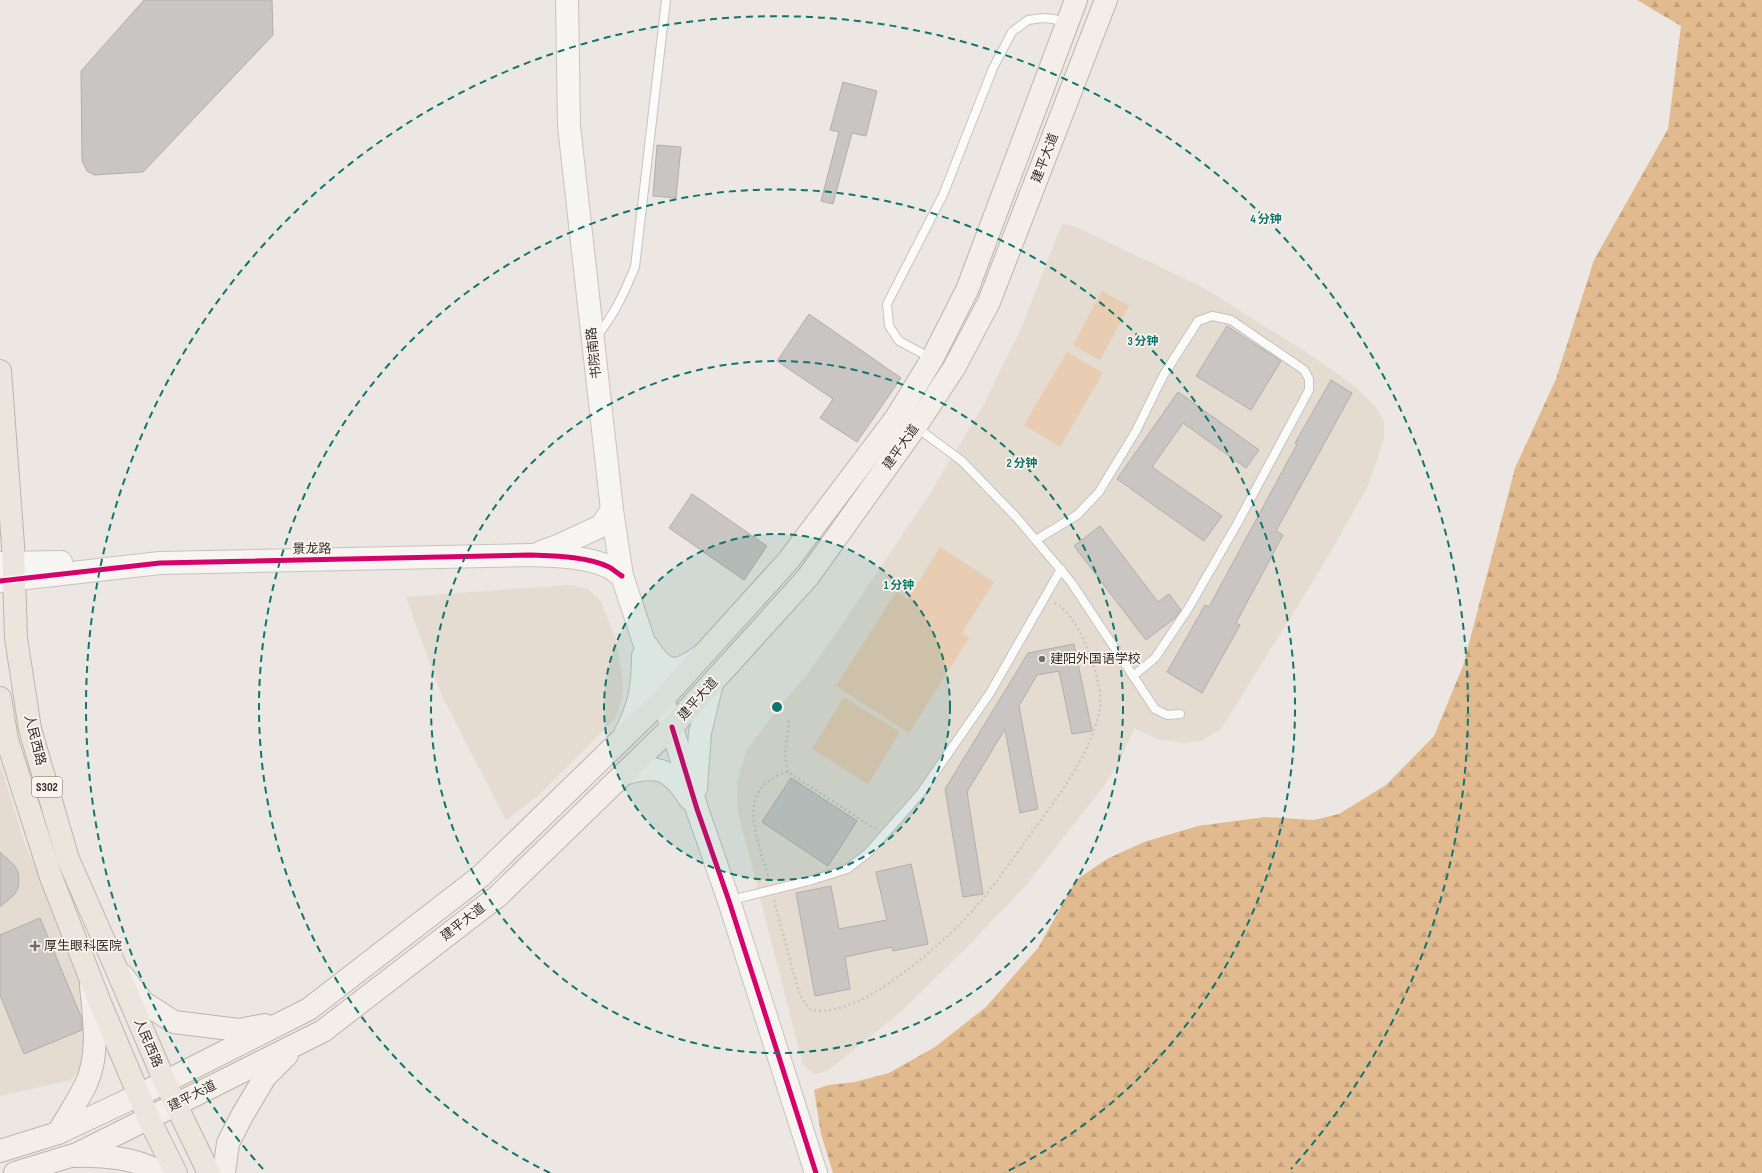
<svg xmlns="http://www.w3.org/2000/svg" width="1762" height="1173" font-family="'Sofia Sans Condensed','Noto Sans SC',sans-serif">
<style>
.built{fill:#e4dbd1}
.forest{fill:url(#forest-firs)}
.pitch{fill:#e8cdb2}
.building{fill:#c9c5c3;stroke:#b2aeab}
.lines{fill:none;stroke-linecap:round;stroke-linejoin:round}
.lane-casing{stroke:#c6c3bf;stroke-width:10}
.secondary-casing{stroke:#c6c3bf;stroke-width:24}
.primary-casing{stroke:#bdb4ab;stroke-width:24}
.highway-casing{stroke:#bdb4ab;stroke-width:24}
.path{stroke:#c9c6c6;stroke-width:2.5;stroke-dasharray:2 3;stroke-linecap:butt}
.lane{stroke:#fcfbfb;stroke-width:8}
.secondary{stroke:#f7f5f2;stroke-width:22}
.primary{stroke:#f3eee9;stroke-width:22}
.highway{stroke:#ece5de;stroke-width:22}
.cycleway-casing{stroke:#fdf5ed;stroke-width:8}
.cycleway{stroke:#d6006c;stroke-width:5}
.ring{fill:none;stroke:#0f766e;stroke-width:2;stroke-dasharray:7 5}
.poi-dot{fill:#726f6b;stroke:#fdf5ed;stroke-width:1.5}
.labels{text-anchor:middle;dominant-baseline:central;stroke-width:3.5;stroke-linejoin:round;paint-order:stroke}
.shield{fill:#fdf5ed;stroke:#6e6a65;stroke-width:1}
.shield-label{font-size:12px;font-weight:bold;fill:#312e2b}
.street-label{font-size:13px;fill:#312e2b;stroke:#fdf5ed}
.poi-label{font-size:13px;fill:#312e2b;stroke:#fdf5ed;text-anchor:start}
.centre{fill:#0f766e;stroke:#fdf5ed;stroke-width:2}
.ring-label{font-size:12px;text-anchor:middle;font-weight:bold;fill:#0f766e;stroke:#fdf5ed;stroke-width:3.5;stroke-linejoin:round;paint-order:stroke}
</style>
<defs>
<pattern id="forest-firs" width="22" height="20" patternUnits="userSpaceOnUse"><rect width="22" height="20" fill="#e2ba8f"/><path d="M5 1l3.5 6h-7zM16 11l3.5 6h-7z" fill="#c2a07c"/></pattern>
</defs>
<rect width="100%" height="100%" fill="#ece7e3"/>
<g class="built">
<path d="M1062 224 1072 225 1204 288 1315 358 1356 387 1376 407 1384 422V439L1368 486 1326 560 1221 729 1201 741 1183 743 1157 739 1134 728 1120 761 1101 790 1026 885 971 943 903 1010 827 1071 815 1074 803 1065 738 812 737 781 746 752 777 709 806 676 831 641 927 498 983 406 1020 331Z"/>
<path d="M568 585 588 589 600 600 615 636 623 681 622 698 615 719 539 795 506 820 441 694 406 597Z"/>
<path d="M0 764 25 844 82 973 87 1017 82 1065 71 1080 0 1096Z"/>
</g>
<path class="forest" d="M1637 0H1762V1173H833L821 1134 814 1090 828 1085 855 1082 889 1073 935 1047 986 1007 1038 948 1076 880 1107 859 1144 842 1198 826 1265 817 1314 820 1339 814 1386 785 1434 736 1463 666 1515 468 1556 379 1594 260 1668 129 1681 26Z"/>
<g class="pitch">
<path d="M1102 291 1129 306 1100 360 1073 345Z"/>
<path d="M1067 352 1103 373 1060 447 1024 425Z"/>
<path d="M940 547 994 582 962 633 969 638 909 733 836 686 896 592 908 599Z"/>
<path d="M844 697 900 732 868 784 812 749Z"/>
</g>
<g class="building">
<path d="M144 0H272L273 35 143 172 94 175 87 171 82 161 81 71Z"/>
<path d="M843 82 877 91 866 136 852 133 833 204 821 201 839 132 830 130Z"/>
<path d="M657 145 681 147 676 198 653 196Z"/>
<path d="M809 314 901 378 857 442 820 418 833 399 777 361Z"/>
<path d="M1227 326 1281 361 1251 410 1196 376Z"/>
<path d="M1331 380 1352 393 1276 531 1283 535 1236 623 1240 625 1202 693 1167 672 1205 605 1209 607 1297 444 1295 443Z"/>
<path d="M1178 392 1259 450 1246 468 1183 423 1152 467 1222 516 1204 541 1117 479Z"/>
<path d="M692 494 767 546 744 580 669 528Z"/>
<path d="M1100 526 1158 602 1169 594 1181 610 1175 618 1146 640 1074 546Z"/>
<path d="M1074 644 1092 731 1072 734 1059 671 1037 675 1019 706 1038 809 1020 813 1005 729 967 792 983 894 963 897 945 789 1028 653Z"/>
<path d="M791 778 857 821 828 866 762 822Z"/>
<path d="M0 852 14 865 18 872 19 880 18 888 14 895 0 907Z"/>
<path d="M911 864 928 944 893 951 892 947 845 957 850 989 815 996 796 893 831 886 839 929 887 920 876 872Z"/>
<path d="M40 918 82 1019V1030L24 1054 0 995V935Z"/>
</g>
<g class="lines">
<g class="lane-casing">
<g id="lane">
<path d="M596 337C615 314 624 293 635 267L666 0"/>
<path d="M931 358 899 341 889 326 887 304 943 195 993 68 1012 32 1028 20 1043 18 1054 19 1067 25"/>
<path d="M916 427 962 461 1017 518 1071 582 1155 709 1167 715 1180 714"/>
<path d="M1036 540 1077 515 1099 492 1136 431 1163 376 1198 321 1212 316 1231 320 1304 370 1309 379V390L1237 524 1188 609 1155 658 1133 676"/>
<path d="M731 900 812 880 847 869 868 853 920 794 990 693 1061 569"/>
</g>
</g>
<g class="secondary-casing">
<g id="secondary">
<path d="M567 0 569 126 612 510 622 576 663 699 697 809 729 901 816 1173"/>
<path d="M541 552 560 545 601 526 612 510"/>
<path d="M0 563 61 562"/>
<path d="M0 581 160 563 530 555C554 556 586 556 609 567 613 569 617 573 622 576"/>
<path d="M648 647C666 675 677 674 702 655"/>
<path d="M624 736C639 708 643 688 643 656"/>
<path d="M623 774C657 764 670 768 689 798"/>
<path d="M696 788 700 733 712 683"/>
</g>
</g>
<g class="primary-casing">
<g id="primary">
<path d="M123 976 143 1002 174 1022 239 1030 265 1025"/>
<path d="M58 1133C67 1117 78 1101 86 1084 100 1054 94 1018 91 986"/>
<path d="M0 1151 58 1133 139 1095 309 1009 481 876 663 699 788 561 896 418 932 359 967 290 1076 0"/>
<path d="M76 1156C101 1155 139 1158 160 1173"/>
<path d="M15 1173 77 1154 323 1031 498 896 672 727 808 577 916 426 954 368 989 302 1106 0"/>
<path d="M224 1173 228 1143 243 1114 265 1077 287 1055"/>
</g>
</g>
<g class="highway-casing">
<g id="highway">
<path d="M0 371 13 545 16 638 30 729 68 859 116 968 165 1082 209 1173"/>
<path d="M0 698 7 740 51 877 100 1003 149 1119 176 1173"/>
</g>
</g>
<g class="path">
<path d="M788 772 785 754 789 720"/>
<path d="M769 880C763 857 751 829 754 804 756 788 773 775 788 772L875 829"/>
<path d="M774 900 797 986 802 999 810 1009C824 1014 839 1008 851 1004 871 996 887 985 903 973 927 955 951 935 971 912 993 888 1011 861 1030 835 1057 798 1090 756 1100 709 1104 684 1082 625 1063 609 1060 606 1057 604 1053 602"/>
</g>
<use href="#lane" class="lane"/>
<use href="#secondary" class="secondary"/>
<use href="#primary" class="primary"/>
<use href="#highway" class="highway"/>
<g class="cycleway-casing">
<g id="cycleway">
<path d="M0 581 160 563 530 555C554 556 586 556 609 567 613 569 617 573 622 576"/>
<path d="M672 727 697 809 729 901 816 1173"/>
</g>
</g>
<use href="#cycleway" class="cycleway"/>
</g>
<circle cx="777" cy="707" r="173" fill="#0f766e" fill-opacity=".12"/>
<g class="ring">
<circle cx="777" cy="707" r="173"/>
<circle cx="777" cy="707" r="346"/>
<path d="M550 1173A518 518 0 1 1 1004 1173"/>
<path d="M263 1169A691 691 0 1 1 1291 1169"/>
</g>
<g class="poi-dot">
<circle cx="1042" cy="659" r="4"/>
<path d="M33 940h4v4h4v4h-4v4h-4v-4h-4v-4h4z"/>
</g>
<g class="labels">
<rect class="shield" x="32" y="777" width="30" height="20" rx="3"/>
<g class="shield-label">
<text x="47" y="787">S302</text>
</g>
<g class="street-label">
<text transform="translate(1045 158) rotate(-69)">建平大道</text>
<text transform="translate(594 353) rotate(-96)">书院南路</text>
<text transform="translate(901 447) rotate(-55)">建平大道</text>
<text transform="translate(312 549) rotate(-1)">景龙路</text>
<text transform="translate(698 699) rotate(-48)">建平大道</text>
<text transform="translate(35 740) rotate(76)">人民西路</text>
<text transform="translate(463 922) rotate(-38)">建平大道</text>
<text transform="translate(148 1043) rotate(67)">人民西路</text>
<text transform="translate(192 1096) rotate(-27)">建平大道</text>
</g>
<g class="poi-label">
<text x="1050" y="659">建阳外国语学校</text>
<text x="44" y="946">厚生眼科医院</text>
</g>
</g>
<circle cx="777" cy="707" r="6" class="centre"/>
<g class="ring-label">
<text x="1266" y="223">4 分钟</text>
<text x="1143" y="345">3 分钟</text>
<text x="1022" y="467">2 分钟</text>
<text x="899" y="589">1 分钟</text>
</g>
</svg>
